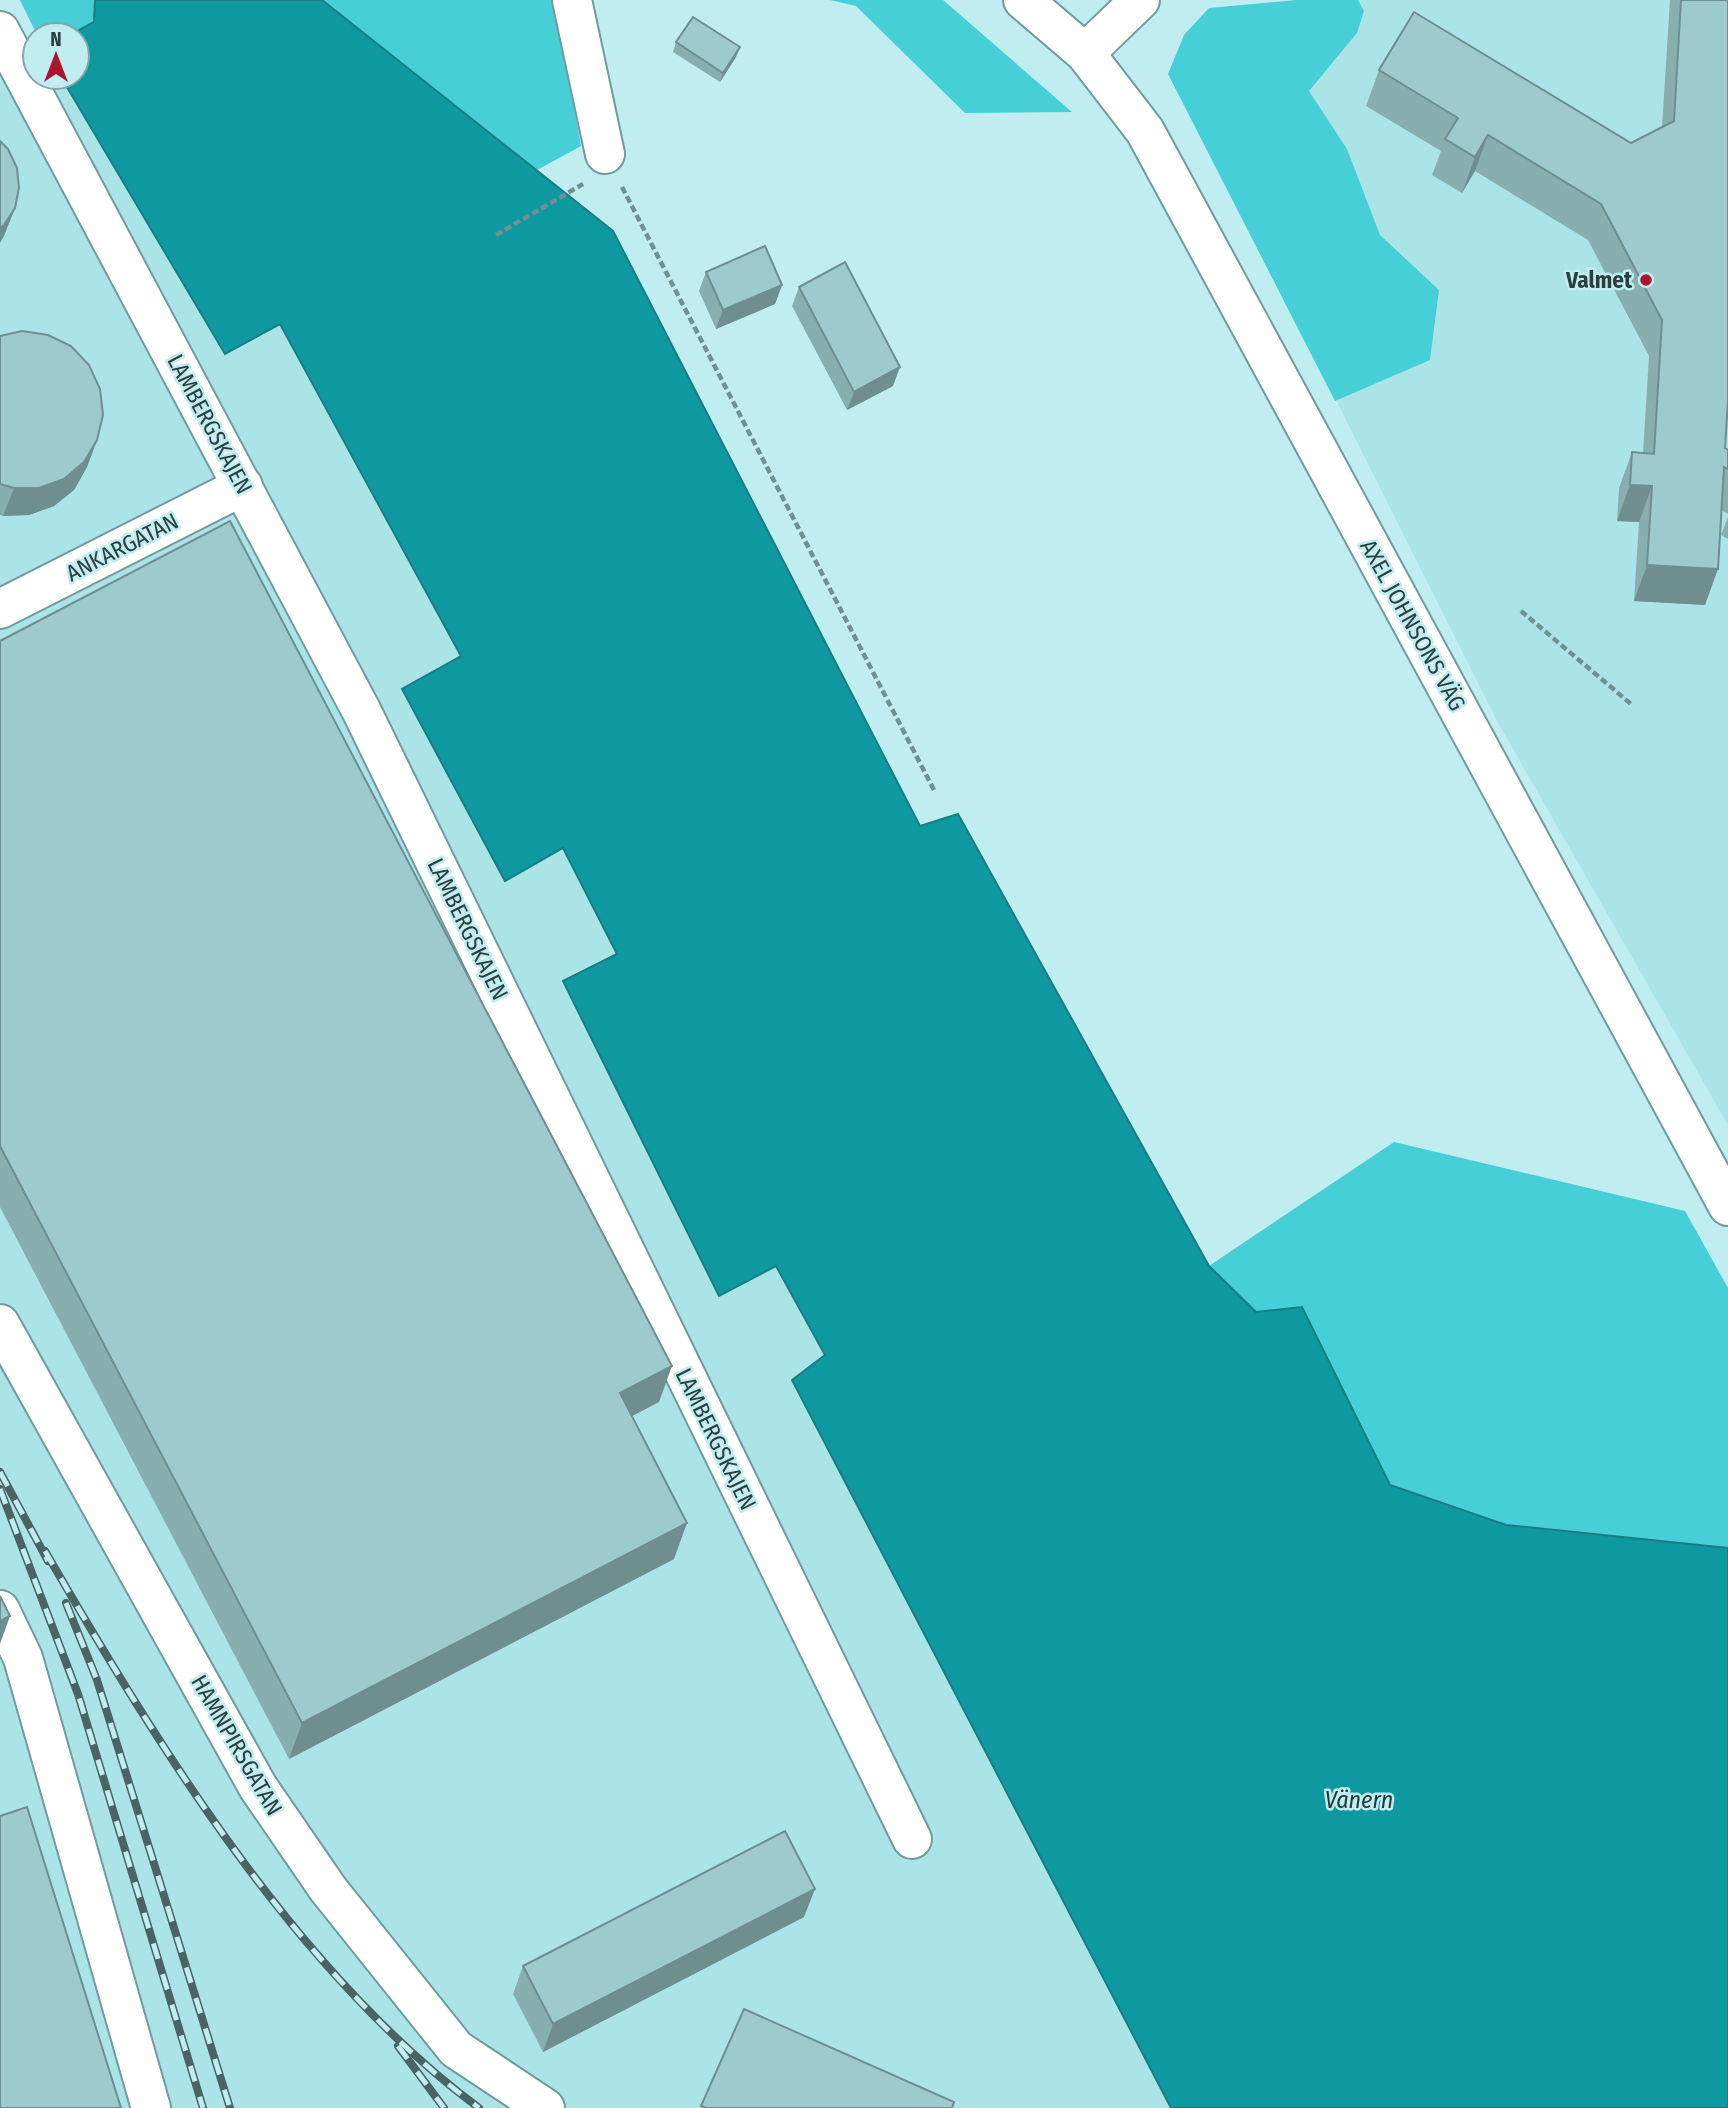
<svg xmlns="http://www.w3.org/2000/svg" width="1728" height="2108" font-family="'Fira Sans Condensed',sans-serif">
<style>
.built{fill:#abe4e7}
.green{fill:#46cfd7}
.water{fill:#0e99a0;stroke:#177e83;stroke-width:2}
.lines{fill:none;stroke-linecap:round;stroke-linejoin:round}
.minor-casing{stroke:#709c9e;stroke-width:42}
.path{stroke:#719092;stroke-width:4.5;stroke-dasharray:7 3.5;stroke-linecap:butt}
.minor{stroke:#fff;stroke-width:38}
.rail-casing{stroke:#4b6365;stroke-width:8}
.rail{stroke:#bfedf0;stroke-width:5;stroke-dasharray:16;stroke-linecap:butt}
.wall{fill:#87afb0}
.shaded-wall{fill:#6e8e90}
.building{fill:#9dcbcd;stroke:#6e8e90;stroke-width:2}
.poi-dot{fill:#ab162e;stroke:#bfedf0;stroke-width:2.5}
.labels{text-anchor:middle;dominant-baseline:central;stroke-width:5;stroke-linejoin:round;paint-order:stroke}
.poi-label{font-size:23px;font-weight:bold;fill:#2c3e3f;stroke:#bfedf0;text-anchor:end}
.street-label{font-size:23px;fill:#2c3e3f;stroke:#bfedf0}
.water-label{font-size:24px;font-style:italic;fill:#213b3d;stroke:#bfedf0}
</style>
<rect width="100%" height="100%" fill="#bfedf0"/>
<g class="built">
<path d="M1295 0H1728V1125L1497 721 1174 77Z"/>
<path d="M35 52V77H61L224 353 279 324 461 656 403 690 504 880 563 848 617 954 563 981 719 1296 776 1266 825 1355 792 1381 1171 2108H0V58Z"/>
</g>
<g class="green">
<path d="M20 0H95L94 22 70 35H37Z"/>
<path d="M322 0H555L581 146 537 170Z"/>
<path d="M830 0H943L1072 112 965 113 856 6Z"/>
<path d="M1296 0H1358L1364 11 1357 33 1309 91 1347 149 1380 235 1439 290 1430 360 1335 401 1168 74 1184 35 1209 8Z"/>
<path d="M1394 1142 1685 1211 1728 1288V1548L1506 1525 1390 1485 1302 1307 1256 1312 1209 1266Z"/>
</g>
<path class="water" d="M95 0H322L613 231 920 826 958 814 1209 1266 1256 1312 1302 1307 1390 1485 1506 1525 1728 1548V2108H1171L792 1380 825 1355 776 1266 719 1296 563 981 617 954 563 848 505 881 402 689 461 656 280 324 225 354 61 77H77V35H70L94 22Z"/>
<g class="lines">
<g class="minor-casing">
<g id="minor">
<path d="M572 0 605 154"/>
<path d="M1023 0 1085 53 1145 131 1728 1206"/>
<path d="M0 31 362 712 912 1839"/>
<path d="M1085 53 1140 0"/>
<path d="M0 609 243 486"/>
<path d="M0 1324 258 1787 328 1889 456 2049 545 2108"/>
<path d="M0 1610 23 1658 151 2108"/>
</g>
</g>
<g class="path">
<path d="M622 187 935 792"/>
<path d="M496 235 583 184"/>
<path d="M1521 611 1631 704"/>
</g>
<use href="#minor" class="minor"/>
<g class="rail-casing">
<g id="rail">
<path d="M0 1472 48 1561"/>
<path d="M0 1489 78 1694 203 2108"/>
<path d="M45 1551C158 1746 296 1972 479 2108"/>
<path d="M66 1603 97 1680 230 2108"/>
<path d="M398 2046 444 2108"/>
</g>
</g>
<use href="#rail" class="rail"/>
</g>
<g class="wall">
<path d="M1670 0H1728L1725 448 1728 450V514L1721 510 1705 605 1634 601 1639 522 1617 521 1619 488 1632 452 1643 453 1649 356 1588 240 1475 171 1462 193 1432 175 1441 151 1366 106 1379 70 1631 143 1662 127Z"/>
<path d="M676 42 736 57 720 82 673 52Z"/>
<path d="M706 272 782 285 775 304 716 329 699 291Z"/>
<path d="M799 287 893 386 847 410 792 306Z"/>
<path d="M0 336 97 440 87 467 74 490 54 506 29 515 3 516 0 515Z"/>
<path d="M1728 517V539L1721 535Z"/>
<path d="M0 641 659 1402 632 1416 674 1559 289 1759 0 1207Z"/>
<path d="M804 1917 543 2052 513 1994 523 1966Z"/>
</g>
<g class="shaded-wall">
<path d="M740 47 736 57 720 82 723 73Z"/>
<path d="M1488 135 1475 171 1462 193 1475 157Z"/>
<path d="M15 208 4 236 0 243V228Z"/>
<path d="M782 285 775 304 716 329 723 310Z"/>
<path d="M900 367 893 386 847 410 854 392Z"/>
<path d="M97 440 87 467 74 490 54 506 29 515 3 516 14 488Z"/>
<path d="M1630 485 1652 486 1639 522 1617 521Z"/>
<path d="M1647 565 1718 569 1705 605 1634 601Z"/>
<path d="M672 1366 659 1402 607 1429 620 1393Z"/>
<path d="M687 1523 674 1559 289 1759 302 1723Z"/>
<path d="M10 1616 0 1644V1621Z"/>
<path d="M815 1889 804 1917 543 2052 553 2024Z"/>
</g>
<g class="building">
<path d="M1681 0H1728V400L1725 448 1728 450V469L1724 467 1718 569 1647 565 1652 486 1630 485 1632 452 1654 454 1662 320 1601 204 1488 135 1475 157 1445 139 1458 118 1379 70 1414 12 1631 143 1674 121Z"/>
<path d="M693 17 740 47 723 73 676 42Z"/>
<path d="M0 141 8 149 17 168 19 188 15 208 4 225 0 228Z"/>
<path d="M765 246 782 285 723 310 706 272Z"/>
<path d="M845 262 900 367 854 392 799 287Z"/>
<path d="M22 331 48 335 71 346 89 365 100 389 103 415 97 440 84 462 64 479 39 488H14L0 484V336Z"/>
<path d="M230 521 672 1366 620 1393 687 1523 302 1723 0 1146V641Z"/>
<path d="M0 1596 10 1616 0 1621Z"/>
<path d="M27 1807 121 2108H0V1816Z"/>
<path d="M785 1831 815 1889 553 2024 523 1966Z"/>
<path d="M744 2009 954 2102 952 2108H706L701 2106Z"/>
</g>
<circle class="poi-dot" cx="1646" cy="280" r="7"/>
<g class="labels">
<g class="poi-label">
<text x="1632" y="280">Valmet</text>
</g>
<g class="street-label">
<text transform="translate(210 424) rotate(62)">LAMBERGSKAJEN</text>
<text transform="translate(122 547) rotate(-27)">ANKARGATAN</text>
<text transform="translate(1413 625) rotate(61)">AXEL JOHNSONS VÄG</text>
<text transform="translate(468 929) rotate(64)">LAMBERGSKAJEN</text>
<text transform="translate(716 1439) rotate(64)">LAMBERGSKAJEN</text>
<text transform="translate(237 1745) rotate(60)">HAMNPIRSGATAN</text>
</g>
<g class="water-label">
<text x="1359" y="1800">Vänern</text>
</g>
</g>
<g transform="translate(56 56)"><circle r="33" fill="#bfedf0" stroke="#84a7a9" stroke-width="2"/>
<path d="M0-5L12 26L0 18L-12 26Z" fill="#ab162e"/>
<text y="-10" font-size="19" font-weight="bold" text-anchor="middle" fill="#2c3e3f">N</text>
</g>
</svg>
